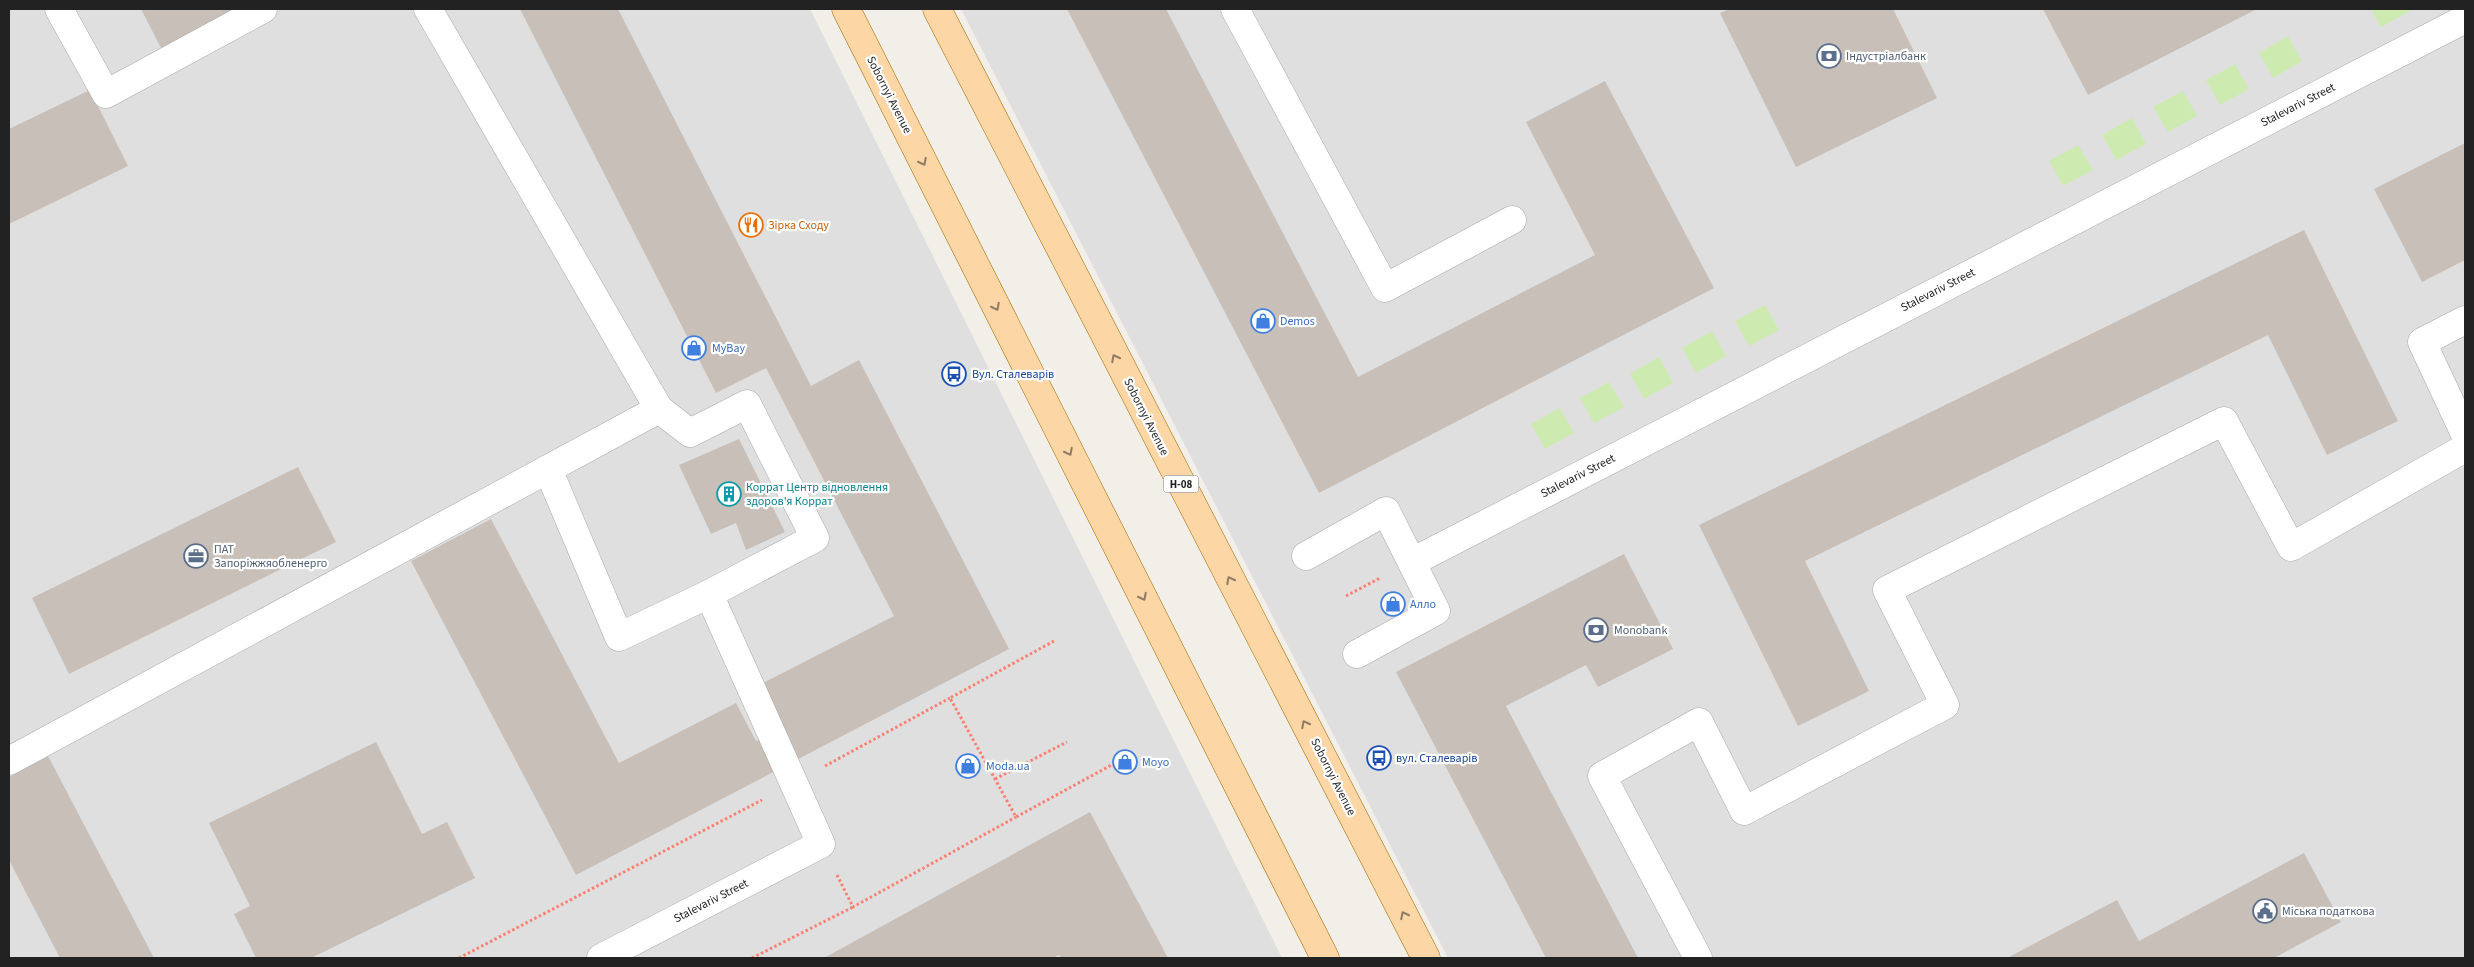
<svg xmlns="http://www.w3.org/2000/svg" width="2474" height="967" font-family="'Source Sans 3',sans-serif">
<style>
.residential{fill:#e0dfdf}
.grass{fill:#cdebb0}
.building{fill:#c7bfb8}
.lines{fill:none;stroke-linecap:round;stroke-linejoin:round}
.minor-casing{stroke:#a9a9a9;stroke-width:29}
.major-casing{stroke:#a06b00;stroke-width:29}
.path{stroke:#fa8072;stroke-width:3;stroke-dasharray:2.5 2.5;stroke-linecap:butt}
.minor{stroke:#fff;stroke-width:28}
.major{stroke:#fcd6a4;stroke-width:28}
.oneway{stroke:#8f7c63}
.labels{text-anchor:middle;dominant-baseline:central;stroke-width:4.5;stroke-linejoin:round;paint-order:stroke}
.shield{fill:#fff;stroke:#646464;stroke-width:1}
.shield-label{font-size:11px;font-weight:bold;fill:#222}
.service-label{font-size:12px;fill:#4e5e75;stroke:#fff;text-anchor:start}
.street-label{font-size:12px;fill:#222;stroke:#fff}
.food-label{font-size:12px;fill:#c56008;stroke:#fff;text-anchor:start}
.shop-label{font-size:12px;fill:#366cbe;stroke:#fff;text-anchor:start}
.transit-label{font-size:12px;fill:#164399;stroke:#fff;text-anchor:start}
.culture-label{font-size:12px;fill:#0d838f;stroke:#fff;text-anchor:start}
</style>
<rect width="100%" height="100%" fill="#f2efe9"/>
<g class="residential">
<path d="M9 9H810L1282 958H9Z"/>
<path d="M961 9H2465V958H1448Z"/>
</g>
<g class="grass">
<path d="M2371 9H2409L2410 11 2381 27Z"/>
<path d="M2288 36 2302 61 2273 78 2259 53Z"/>
<path d="M2235 64 2249 89 2220 105 2206 80Z"/>
<path d="M2183 91 2197 116 2168 132 2153 107Z"/>
<path d="M2132 118 2146 144 2116 160 2102 135Z"/>
<path d="M2078 145 2093 170 2063 186 2049 161Z"/>
<path d="M1765 305 1779 330 1749 346 1735 321Z"/>
<path d="M1712 331 1726 356 1696 373 1682 348Z"/>
<path d="M1659 357 1673 383 1644 399 1630 374Z"/>
<path d="M1609 382 1624 407 1594 423 1580 398Z"/>
<path d="M1560 408 1574 433 1545 449 1531 424Z"/>
</g>
<g class="building">
<path d="M141 9H232L233 11 161 48Z"/>
<path d="M520 9H618L811 386 859 360 1009 649 576 875 411 561 491 519 619 763 736 703 756 741 784 727 761 684 894 616 766 368 716 393Z"/>
<path d="M1067 9H1166L1358 377 1595 255 1526 122 1605 81 1714 288 1319 493Z"/>
<path d="M1730 9H1893L1937 98 1796 167 1720 13Z"/>
<path d="M2043 9H2257L2088 95Z"/>
<path d="M90 90 128 166 9 224V129Z"/>
<path d="M2465 143V260L2422 282 2374 189Z"/>
<path d="M2304 230 2398 421 2327 455 2268 335 1805 561 1869 691 1798 726 1699 525Z"/>
<path d="M739 439 785 532 746 550 736 523 711 534 679 465Z"/>
<path d="M298 467 336 542 69 674 32 598Z"/>
<path d="M1624 554 1673 649 1598 687 1586 665 1506 706 1638 958H1546L1396 672Z"/>
<path d="M376 742 422 834 447 822 475 878 311 958H256L234 914 250 906 209 823Z"/>
<path d="M48 756 154 958H60L9 860V777Z"/>
<path d="M1090 812 1168 958H1061L1059 955 1053 958H824Z"/>
<path d="M2304 853 2341 922 2274 958H2007L2117 900 2139 941Z"/>
</g>
<g class="lines">
<g class="minor-casing">
<g id="minor">
<path d="M59 9 106 94 263 9"/>
<path d="M428 9 659 409 690 433 747 404 815 538 709 594 821 844 601 958"/>
<path d="M1235 9 1385 288 1512 220"/>
<path d="M2465 320 2422 342 2465 434"/>
<path d="M548 469 619 637 709 594"/>
<path d="M1306 556 1386 511 1436 611 1357 654"/>
<path d="M1412 562 2465 19"/>
<path d="M9 761 659 409"/>
<path d="M1698 958 1602 776 1699 722 1744 811 1945 705 1887 590 2224 421 2291 547 2465 448"/>
</g>
</g>
<g class="major-casing">
<g id="major">
<path d="M846 9 1325 958"/>
<path d="M937 9 1426 958"/>
</g>
</g>
<g class="path">
<path d="M1346 596 1380 578"/>
<path d="M1054 641 950 698 1016 817 1117 762"/>
<path d="M825 766 950 698"/>
<path d="M995 779 1067 742"/>
<path d="M837 875 853 907 1016 817"/>
<path d="M459 958 762 800"/>
<path d="M752 958 853 907"/>
</g>
<use href="#minor" class="minor"/>
<use href="#major" class="major"/>
</g>
<defs><path id="oneway-chevron" d="M-2-3.5L2.5 0L-2 3.5" fill="none" stroke-width="1.6" stroke-linecap="round" stroke-linejoin="round" transform="scale(1.25)"/></defs>
<g class="oneway">
<use href="#oneway-chevron" transform="translate(923 162) rotate(63)"/>
<use href="#oneway-chevron" transform="translate(996 307) rotate(63)"/>
<use href="#oneway-chevron" transform="translate(1115 358) rotate(-117)"/>
<use href="#oneway-chevron" transform="translate(1069 452) rotate(63)"/>
<use href="#oneway-chevron" transform="translate(1230 580) rotate(-117)"/>
<use href="#oneway-chevron" transform="translate(1143 597) rotate(63)"/>
<use href="#oneway-chevron" transform="translate(1305 724) rotate(-117)"/>
<use href="#oneway-chevron" transform="translate(1404 915) rotate(-117)"/>
</g>
<defs>
<g id="bank-ring" transform="scale(1.25)"><circle r="9.5" fill="#fff" stroke="#5c6f8a" stroke-width="1.5"/><path d="M-6-4H6V4H-6ZM0-2.3a2.3 2.3 0 1 0 0 4.6a2.3 2.3 0 1 0 0-4.6Z" fill="#5c6f8a"/></g>
<g id="restaurant-ring" transform="scale(1.25)"><circle r="9.5" fill="#fff" stroke="#e8710a" stroke-width="1.5"/><path d="M-5-6h1v4h1v-4h1v4h1v-4h1v5L-1.5 .5V6h-2V.5L-5-1ZM5-6V6H3V1.5H1.5Q1.5-4 5-6Z" fill="#e8710a"/></g>
<g id="shop-ring" transform="scale(1.25)"><circle r="9.5" fill="#fff" stroke="#3f7fe0" stroke-width="1.5"/><path d="M-5-2.5h2.3a2.7 3.5 0 0 1 5.4 0H5L5.5 6h-11ZM-1.5-2.5h3a1.5 2.3 0 0 0-3 0Z" fill="#3f7fe0"/></g>
<g id="bus-ring" transform="scale(1.25)"><circle r="9.5" fill="#fff" stroke="#1a4fb4" stroke-width="1.5"/><path d="M-5-6H5V4H4V6H2V4H-2V6H-4V4H-5ZM-3.5-4V0h7V-4ZM-3.5 1.2v1.5H-2V1.2ZM2 1.2v1.5H3.5V1.2Z" fill="#1a4fb4"/></g>
<g id="building-ring" transform="scale(1.25)"><circle r="9.5" fill="#fff" stroke="#0f9aa8" stroke-width="1.5"/><path d="M-4-6H4V6H1V3H-1V6H-4ZM-2.5-4.3h1.7v1.8h-1.7ZM.8-4.3h1.7v1.8H.8ZM-2.5-1h1.7V.8h-1.7ZM.8-1h1.7V.8H.8Z" fill="#0f9aa8"/></g>
<g id="office-ring" transform="scale(1.25)"><circle r="9.5" fill="#fff" stroke="#5c6f8a" stroke-width="1.5"/><path d="M-6-3h4V-5.5h4V-3h4V5H-6ZM-1-4.5V-3h2v-1.5ZM-6 0V1H6V0Z" fill="#5c6f8a"/></g>
<g id="civic-ring" transform="scale(1.25)"><circle r="9.5" fill="#fff" stroke="#5c6f8a" stroke-width="1.5"/><path d="M-.6-6.5H3V-4.5H.6V-3L4-1V1h2V6H-6V1h2V-1L-.6-3ZM-1.2 2.5V6h2.4V2.5Z" fill="#5c6f8a"/></g>
</defs>
<g fill-rule="evenodd">
<use href="#bank-ring" x="1829" y="56"/>
<use href="#restaurant-ring" x="751" y="225"/>
<use href="#shop-ring" x="1263" y="321"/>
<use href="#shop-ring" x="694" y="348"/>
<use href="#bus-ring" x="954" y="374"/>
<use href="#building-ring" x="729" y="494"/>
<use href="#office-ring" x="196" y="556"/>
<use href="#shop-ring" x="1393" y="604"/>
<use href="#bank-ring" x="1596" y="630"/>
<use href="#bus-ring" x="1379" y="758"/>
<use href="#shop-ring" x="1125" y="762"/>
<use href="#shop-ring" x="968" y="766"/>
<use href="#civic-ring" x="2265" y="911"/>
</g>
<g class="labels">
<rect class="shield" x="1163.5" y="475.5" width="35" height="17" rx="4"/>
<g class="shield-label">
<text x="1181" y="484">Н-08</text>
</g>
<g class="service-label">
<text x="1846" y="56">Індустріалбанк</text>
<text x="214" y="549">ПАТ<tspan x="214" dy="14">Запоріжжяобленерго</tspan></text>
<text x="1614" y="630">Monobank</text>
<text x="2282" y="911">Міська податкова</text>
</g>
<g class="street-label">
<text transform="translate(889 95) rotate(63)">Sobornyi Avenue</text>
<text transform="translate(2298 105) rotate(-27)">Stalevariv Street</text>
<text transform="translate(1938 290) rotate(-27)">Stalevariv Street</text>
<text transform="translate(1146 417) rotate(63)">Sobornyi Avenue</text>
<text transform="translate(1578 476) rotate(-27)">Stalevariv Street</text>
<text transform="translate(1333 777) rotate(63)">Sobornyi Avenue</text>
<text transform="translate(711 901) rotate(-27)">Stalevariv Street</text>
</g>
<g class="food-label">
<text x="768" y="225">Зірка Сходу</text>
</g>
<g class="shop-label">
<text x="1280" y="321">Demos</text>
<text x="712" y="348">MyBay</text>
<text x="1410" y="604">Алло</text>
<text x="1142" y="762">Moyo</text>
<text x="986" y="766">Moda.ua</text>
</g>
<g class="transit-label">
<text x="972" y="374">Вул. Сталеварів</text>
<text x="1396" y="758">вул. Сталеварів</text>
</g>
<g class="culture-label">
<text x="746" y="487">Коррат Центр відновлення<tspan x="746" dy="14">здоров'я Коррат</tspan></text>
</g>
</g>
<rect width="2474" height="967" fill="none" stroke="#222222" stroke-width="20"/>
</svg>
